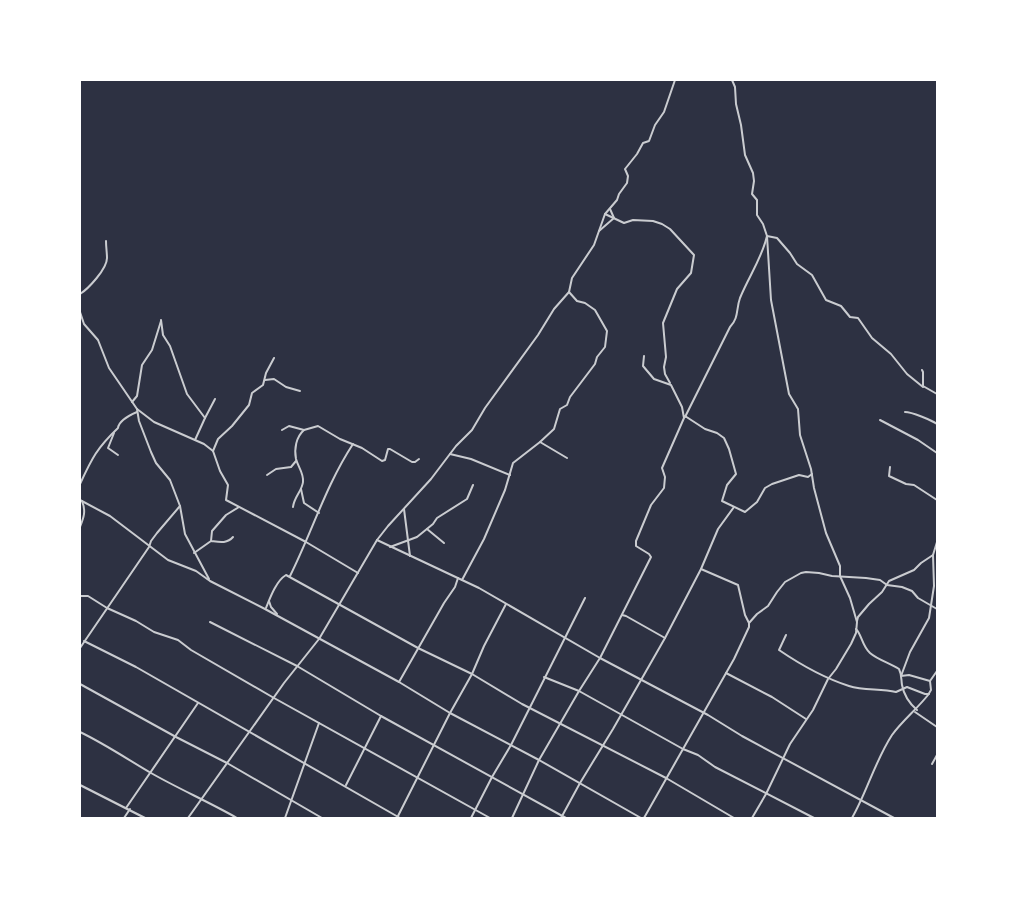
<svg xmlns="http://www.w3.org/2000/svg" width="1017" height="898" font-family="Signika,sans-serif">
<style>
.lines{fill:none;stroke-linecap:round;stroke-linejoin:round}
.minor{stroke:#caccd0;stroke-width:2}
.tertiary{stroke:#caccd0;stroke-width:2.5}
</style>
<rect width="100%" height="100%" fill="#2d3142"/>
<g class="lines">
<g class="minor">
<path d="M732 80 735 87 736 104 741 125 745 155 753 173 754 181 752 194 757 200V215L763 224 767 236 771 300 789 394 798 409 800 435 811 469 814 488 826 533 840 566V576L850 598 857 622 856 633 851 644 836 669 828 679 813 710 790 744 766 794 752 818"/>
<path d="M610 209 614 218"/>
<path d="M605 214 624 223 633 220 653 221 662 224 670 229 694 255 691 273 677 289 663 323 666 357 664 367 665 374 670 383"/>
<path d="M599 231 614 218"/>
<path d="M80 294C88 289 107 269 107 258 107 253 106 247 106 241"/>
<path d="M80 312 84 324 98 340 109 368 137 409 154 422 204 444 213 451 220 471 228 485 226 500 306 542 358 573"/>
<path d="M161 320 163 335 170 346 187 394 205 418 195 440"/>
<path d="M922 370 923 372V386L937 394"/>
<path d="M265 380 274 379 286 387 300 391"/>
<path d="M937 396V413"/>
<path d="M132 402 137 396 142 365 152 350 161 321"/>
<path d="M137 409 139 421 151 452 156 463 170 480 180 506 185 534 209 579"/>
<path d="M905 412C912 412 931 420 937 424"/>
<path d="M685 416 705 429 717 433 724 438 729 449 736 474 727 485 722 501 745 512 757 502 765 488 772 484 799 475 808 477 812 474"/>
<path d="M685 417 730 327C739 318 736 309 740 298 749 276 762 258 767 236L777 238 790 253 797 264 812 275 826 300 841 306 850 317 858 318 872 338 891 354 907 374 923 387"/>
<path d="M205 418 215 399"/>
<path d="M880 420 918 440 937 453"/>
<path d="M282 430 289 426 304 430C296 437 294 449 296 459 298 467 304 473 303 482 302 491 294 497 293 507"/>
<path d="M304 430 318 426 340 439 362 448 382 461 385 460 388 449H390L412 462H415L419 459"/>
<path d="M114 433 108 448 118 455"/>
<path d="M540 442 567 458"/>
<path d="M213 451 218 439 232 426 249 405 252 393 263 385 266 373 274 358"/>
<path d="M450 454 471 459 510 475"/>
<path d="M890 467 889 476 906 484 914 485 937 500"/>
<path d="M267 475 276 469 291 467 296 461"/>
<path d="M80 484C92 458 97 448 118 428 119 420 130 415 137 412"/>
<path d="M301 489 304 503 319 513"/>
<path d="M80 500 110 516 168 560 196 571 210 581 265 609 399 682 450 713 539 760 641 818"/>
<path d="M404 509 410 556"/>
<path d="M80 527C84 517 86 511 82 501"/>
<path d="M427 529 444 543"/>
<path d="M377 540 479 588 600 658 708 715 742 736 894 818"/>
<path d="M211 541C219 542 227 544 233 537"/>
<path d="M390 547 417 537 433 524 437 518 467 499 473 485"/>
<path d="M194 553 211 541 212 531 226 515 239 507"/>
<path d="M290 576C312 532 326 485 353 444"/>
<path d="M462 580 484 539 505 490 513 463 540 442 554 429 560 409 567 405 570 397 595 364 597 357 605 347 607 331 595 310 585 303 577 301 569 292"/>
<path d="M80 596H88L107 608 136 621 154 632 178 640 191 650 274 698 490 818"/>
<path d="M269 601 271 607 277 614"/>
<path d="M266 608C270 598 276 581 286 575L418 648 472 674 522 704 666 778 734 818"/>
<path d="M622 615 626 616 665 638"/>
<path d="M857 621 858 617 869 604 882 592 889 581 914 570 921 563 933 555"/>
<path d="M210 622 297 666 381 716 566 818"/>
<path d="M749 623 757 614 768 606 777 592 785 582 801 573 806 572 819 573 832 576 866 578 880 580 887 585 902 587 912 591 918 598 937 609"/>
<path d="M856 629C862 635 862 646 870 653 878 660 890 663 899 669 902 675 901 679 902 685 904 696 909 703 917 710"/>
<path d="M786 635 779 650C801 665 824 678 849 686 864 691 881 688 896 692L907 687 925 694H929"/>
<path d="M84 641 136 667 400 818"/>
<path d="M80 648 149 547 151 541 157 533 180 506"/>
<path d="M726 673 772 697 806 719"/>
<path d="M544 677 579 691 683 749 734 659 749 627V623L745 615 738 585 701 569"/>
<path d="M930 681 909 675 901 676 910 652 929 618 934 586 933 555 937 542"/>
<path d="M399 682 444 603 455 587 458 578"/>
<path d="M80 684 176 737 227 763 322 818"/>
<path d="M915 712 937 727"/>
<path d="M80 732C105 744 127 759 151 773 179 789 209 802 237 818"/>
<path d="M932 764 937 755"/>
<path d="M346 785 381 716"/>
<path d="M126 808 198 703"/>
<path d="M124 818 130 809"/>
<path d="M188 818 284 683 319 639 377 540 388 526 431 479 456 446 472 430 485 408 538 335 554 309 569 292 572 278 594 245 605 214 617 200 619 194 627 183 628 176 625 169 637 154 643 143 649 141 655 125 664 112 675 80"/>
<path d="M285 818 319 723"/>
<path d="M397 818 450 713 472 674 484 646 506 604"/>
<path d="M471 818 492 777 511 745 585 598"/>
<path d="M512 818 539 760 579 691 600 658 651 557 649 554 636 546V541L651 505 664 488 665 477 662 468 684 418 682 407 671 385 654 379 643 366 644 356"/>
<path d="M561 818 580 783 613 729 665 638 701 569 718 529 734 507"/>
<path d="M644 818 683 749 698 755 715 767 814 818"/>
<path d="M852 818C867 792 875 761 892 735 902 721 917 709 928 695L931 690 930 681 937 671"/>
</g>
<path class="tertiary" d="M80 785 145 818"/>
</g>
<rect width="1017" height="898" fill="none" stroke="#ffffff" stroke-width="162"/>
</svg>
